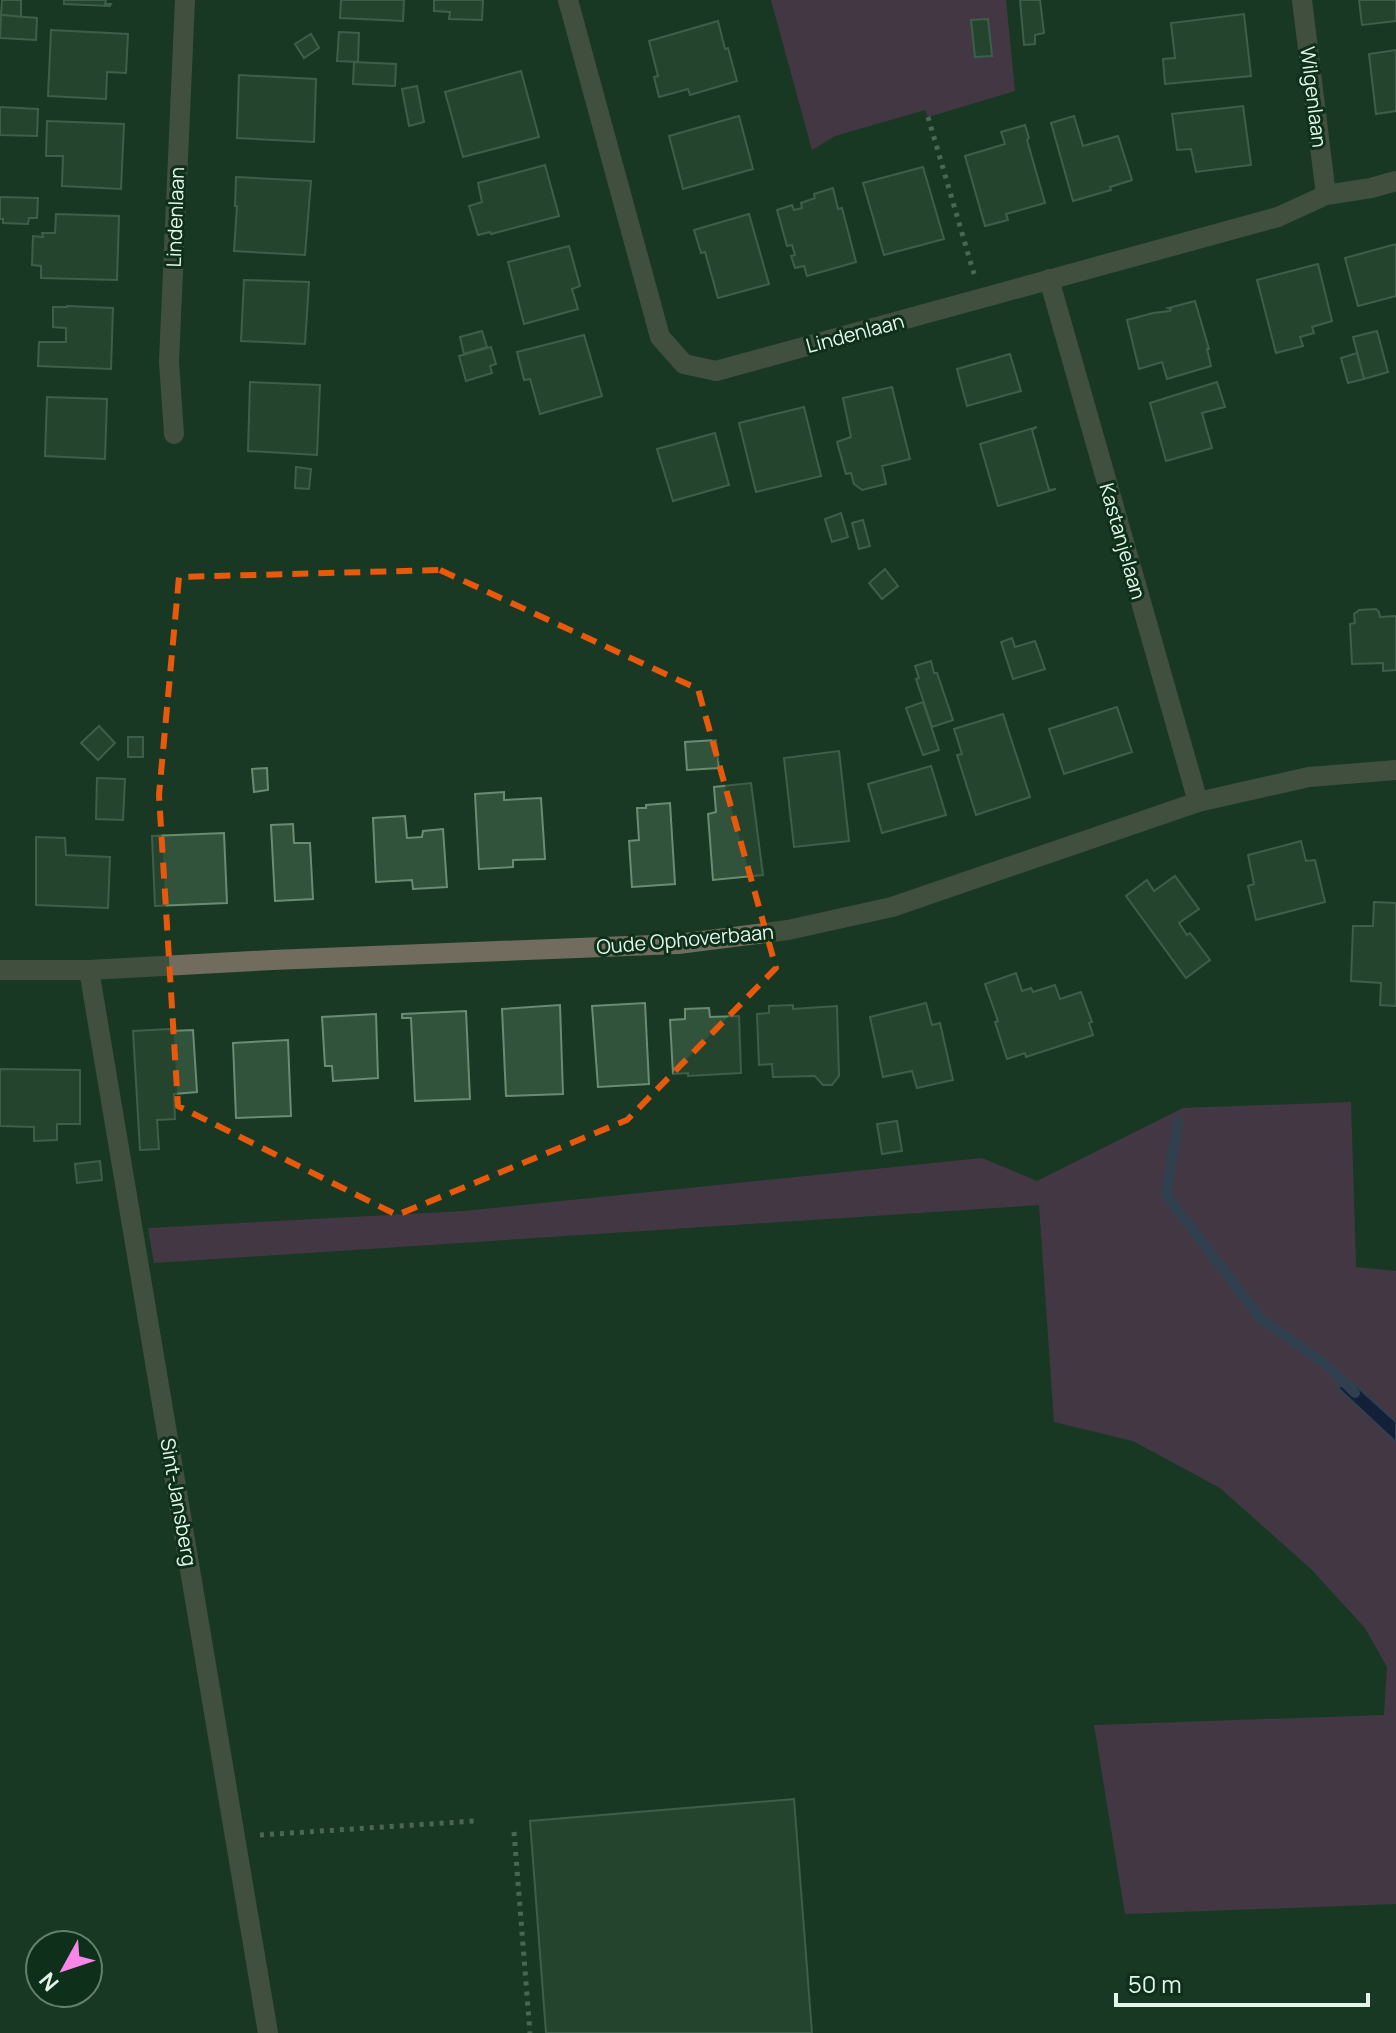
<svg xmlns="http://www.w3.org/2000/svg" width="1396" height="2033" font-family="Manrope,sans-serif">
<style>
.green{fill:#75366c}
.water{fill:#0e0255;stroke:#4e4b81;stroke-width:2}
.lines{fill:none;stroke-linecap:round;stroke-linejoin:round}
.stream{stroke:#4e4b81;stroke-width:10}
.building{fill:#31523b;stroke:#698c73;stroke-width:2}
.path{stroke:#88a08f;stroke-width:5;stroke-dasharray:4 6;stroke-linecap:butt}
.minor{stroke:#716c5d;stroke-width:20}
.marked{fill:none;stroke:#e8590c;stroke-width:6;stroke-dasharray:16 10;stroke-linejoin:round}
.labels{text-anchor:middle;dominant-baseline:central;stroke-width:6;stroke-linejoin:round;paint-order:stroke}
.street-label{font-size:20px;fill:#e4f6e8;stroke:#0e2f1a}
</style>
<rect width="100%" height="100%" fill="#193924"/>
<g class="green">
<path d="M771 0H1006L1015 91 928 117 925 110 835 136 812 150Z"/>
<path d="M1351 1102 1356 1267 1396 1271V1904L1125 1914 1094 1725 1384 1715 1387 1667 1365 1628 1311 1569 1220 1488 1133 1441 1054 1422 1039 1205 154 1263 148 1228 464 1211 982 1158 1037 1181 1183 1108Z"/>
</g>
<path class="water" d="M1354 1384 1396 1422V1442L1337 1387Z"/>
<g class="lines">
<path class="stream" d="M1178 1122 1166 1195 1261 1319 1324 1363 1355 1393"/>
</g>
<g class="building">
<path d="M2 0H21V17L1 15Z"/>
<path d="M64 0H106L105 4H111L110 6 64 4Z"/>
<path d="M341 0H404L403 21 340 18Z"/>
<path d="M434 0H483L482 20 449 19 450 12 434 11Z"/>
<path d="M1020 0H1040L1044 33 1035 35V44L1024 45Z"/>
<path d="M1359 0H1396V21L1362 25Z"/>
<path d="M1244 14 1251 76 1165 84 1163 59 1175 58 1171 23Z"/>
<path d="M1 15 37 18 36 40 0 38Z"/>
<path d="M988 19 992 56 975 57 971 20Z"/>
<path d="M718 21 725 49 728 48 737 81 690 95 688 89 659 97 654 77 658 76 649 41Z"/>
<path d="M51 30 128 34 126 73 107 72 106 99 48 96Z"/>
<path d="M339 32 359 33 358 62 337 61Z"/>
<path d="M311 34 319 48 304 58 295 44Z"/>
<path d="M1396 50V111L1376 114 1369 54Z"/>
<path d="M354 62 396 64 395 86 353 84Z"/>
<path d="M521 71 539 137 463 157 445 92Z"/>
<path d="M239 75 316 79 314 142 237 138Z"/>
<path d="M417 86 424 122 409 126 402 89Z"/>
<path d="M1243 106 1251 165 1196 172 1191 149 1177 150 1172 114Z"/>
<path d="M0 107 38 109 37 136 0 135Z"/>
<path d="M739 116 753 169 683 189 669 136Z"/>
<path d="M1074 116 1083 146 1118 136 1132 180 1110 187 1111 190 1073 201 1051 123Z"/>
<path d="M47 121 124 124 121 189 62 186 63 156H46Z"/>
<path d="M1025 125 1029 138 1027 140 1045 203 1006 214 1008 220 985 226 965 156 1005 144 1001 132Z"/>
<path d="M545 165 559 216 491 234 490 232 478 235 469 206 482 202 478 183Z"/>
<path d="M923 167 944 239 884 255 863 183Z"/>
<path d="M236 177 311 181 305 255 234 251 237 206H235Z"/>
<path d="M833 188 838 209 842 208 856 262 807 276 804 266 795 268 791 256 795 255 792 245 787 246 777 210 792 205 794 210 802 208 801 203 815 198 814 194Z"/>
<path d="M0 197 38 198 37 218H29L28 224 3 223V219H0Z"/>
<path d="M56 214 119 216 117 280 41 278V266L32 265 33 236 43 237 42 233H55Z"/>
<path d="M749 214 769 284 718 298 705 252 701 253 694 230Z"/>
<path d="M1396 244V296L1358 306 1345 258Z"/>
<path d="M569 246 580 286 572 289 578 309 524 324 508 262Z"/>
<path d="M1318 264 1332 321 1312 327 1314 333 1300 337 1303 346 1276 353 1257 280Z"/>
<path d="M244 280 309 282 305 344 241 341Z"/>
<path d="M1195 301 1209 349H1207L1211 366 1167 379 1162 362 1139 369 1127 320 1153 313 1170 311 1171 309 1168 308Z"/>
<path d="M67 306 113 308 111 369 38 366 39 342H66V328L53 327V307H67Z"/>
<path d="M482 331 487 347 464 354 460 337Z"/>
<path d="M1377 331 1388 372 1364 379 1353 337Z"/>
<path d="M584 335 602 396 540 414 530 379 524 380 517 352Z"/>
<path d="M491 347 496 364 490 366 492 373 466 381 459 356Z"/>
<path d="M1357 353 1364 379 1348 383 1341 358Z"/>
<path d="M1010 354 1021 391 967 406 957 369Z"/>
<path d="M250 382 320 385 317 455 248 451Z"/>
<path d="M1217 382 1225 407 1202 413 1212 448 1166 461 1150 403Z"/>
<path d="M892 387 910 459 882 466 886 484 862 490 854 484 851 473 846 474 837 442 851 437 843 398Z"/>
<path d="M47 397 107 399 105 459 45 456Z"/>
<path d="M804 407 821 476 756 492 739 423Z"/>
<path d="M1037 427 1032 430 1049 490 1056 489 998 506 980 444Z"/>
<path d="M715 433 729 485 673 501 657 449Z"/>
<path d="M296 467 311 469 309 489 295 488Z"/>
<path d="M841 513 848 537 832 542 825 519Z"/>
<path d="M863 520 870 546 859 549 852 523Z"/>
<path d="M885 569 898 586 882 599 869 583Z"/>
<path d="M1376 609 1379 612 1380 617 1396 616V670L1383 671V663L1352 664 1350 624 1355 623 1354 614 1359 610Z"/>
<path d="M1012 638 1015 647 1035 641 1045 669 1013 679 1001 642Z"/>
<path d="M931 661 934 673H937L953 720 932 727 916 679 919 678 915 666Z"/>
<path d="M923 702 939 750 923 755 906 708Z"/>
<path d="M1117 707 1132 752 1064 774 1049 729Z"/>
<path d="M1003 714 1030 797 976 815 957 755 962 754 954 729Z"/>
<path d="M99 726 115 743 98 760 81 743Z"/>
<rect x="128" y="737" width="15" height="20"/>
<path d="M716 740 719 768 687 770 685 742Z"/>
<path d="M839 751 849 841 794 847 784 758Z"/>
<path d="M931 766 946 815 882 833 868 784Z"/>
<path d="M267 768 268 790 254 792 252 769Z"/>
<path d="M97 778 125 779 123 820 96 819Z"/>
<path d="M751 783 763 875 713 880 708 814 716 812 714 787Z"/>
<path d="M504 792V800L541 798 545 859 513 860V867L479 869 475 794Z"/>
<path d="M670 803 675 884 632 887 629 841 639 840 637 808H646V805Z"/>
<path d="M405 816 407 838 422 837 423 831 443 829 447 887 413 889 412 880 376 882 373 818Z"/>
<path d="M293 824 294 843H310L313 899 275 901 271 825Z"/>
<path d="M224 833 227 903 155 906 152 836Z"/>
<path d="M36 837 65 838 66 855 110 857 108 908 36 905Z"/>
<path d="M1301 841 1306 861 1315 860 1325 902 1256 920 1248 886 1254 884 1248 855Z"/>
<path d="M1175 876 1199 909 1179 923 1187 935 1190 933 1210 960 1186 978 1126 896 1147 880 1154 891Z"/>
<path d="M1374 902 1396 903V1006L1380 1005 1381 983 1351 981 1353 926H1373Z"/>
<path d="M1016 973 1022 991 1031 988 1033 992 1055 985 1060 999 1081 992 1092 1022 1089 1023 1093 1035 1026 1057 1025 1053 1007 1059 995 1022 998 1021 985 984Z"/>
<path d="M645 1003 649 1084 598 1087 592 1006Z"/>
<path d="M926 1003 932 1025 940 1023 953 1080 917 1088 912 1071 883 1077 870 1017Z"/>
<path d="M560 1005 563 1094 506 1096 502 1009Z"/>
<path d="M793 1005V1009L837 1006 839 1076 832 1085H823L815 1076 773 1077 772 1064 759 1065 757 1014 769 1013V1006Z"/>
<path d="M709 1008 710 1017 739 1016 741 1073 688 1076V1073L673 1074 670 1020 685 1019V1009Z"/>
<path d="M466 1011 470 1099 415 1101 411 1018H402V1014Z"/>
<path d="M376 1014 378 1078 333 1081 332 1066H325L322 1017Z"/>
<path d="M170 1029 171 1031 193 1030 197 1092 174 1094 175 1119 157 1120 159 1149 140 1150 133 1031Z"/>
<path d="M288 1040 291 1116 236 1118 233 1043Z"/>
<path d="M0 1069 80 1070V1124H57V1140L34 1141V1127L0 1126Z"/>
<path d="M897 1121 902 1151 882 1154 877 1124Z"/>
<path d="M100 1161 102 1180 77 1183 75 1164Z"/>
<path d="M794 1799 812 2033H546L530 1821Z"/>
</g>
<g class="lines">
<g class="path">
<path d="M928 117 974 274"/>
<path d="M514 1832 530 2033"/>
<path d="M260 1835 475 1821"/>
</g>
<g class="minor">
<path d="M568 0 660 337 684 364 716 371 1278 217 1326 195 1371 188 1396 181"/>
<path d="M1302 0 1326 195"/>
<path d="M1049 279 1198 802"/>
<path d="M174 434 169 362 185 0"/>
<path d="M0 970H89L272 960 678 944 788 930 892 907 1198 802 1309 777 1396 770"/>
<path d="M89 970 268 2033"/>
</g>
</g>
<path d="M0 0H1396V2033H0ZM440 570 698 689 776 968 627 1120 397 1215 178 1106 159 795 179 577Z" fill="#193924" fill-opacity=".55" fill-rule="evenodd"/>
<path class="marked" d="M440 570 698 689 776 968 627 1120 397 1215 178 1106 159 795 179 577Z"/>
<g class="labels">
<g class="street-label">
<text transform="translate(1314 97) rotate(83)">Wilgenlaan</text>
<text transform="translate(175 217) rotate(-88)">Lindenlaan</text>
<text transform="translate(855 333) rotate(-15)">Lindenlaan</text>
<text transform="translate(1123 541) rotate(74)">Kastanjelaan</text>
<text transform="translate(685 939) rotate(-5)">Oude Ophoverbaan</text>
<text transform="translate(179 1502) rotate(80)">Sint-Jansberg</text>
</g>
</g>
<g transform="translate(64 1969) rotate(230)"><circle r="38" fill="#0e2f1a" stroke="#647f6c" stroke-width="2"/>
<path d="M0-6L14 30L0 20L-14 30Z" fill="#fa87e8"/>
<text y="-12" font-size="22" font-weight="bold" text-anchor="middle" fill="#e4f6e8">N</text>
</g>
<path d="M1116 1993v12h252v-12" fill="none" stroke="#e4f6e8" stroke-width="4"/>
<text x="1128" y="1993" font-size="24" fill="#e4f6e8" stroke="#0e2f1a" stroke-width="6" paint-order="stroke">50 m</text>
</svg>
